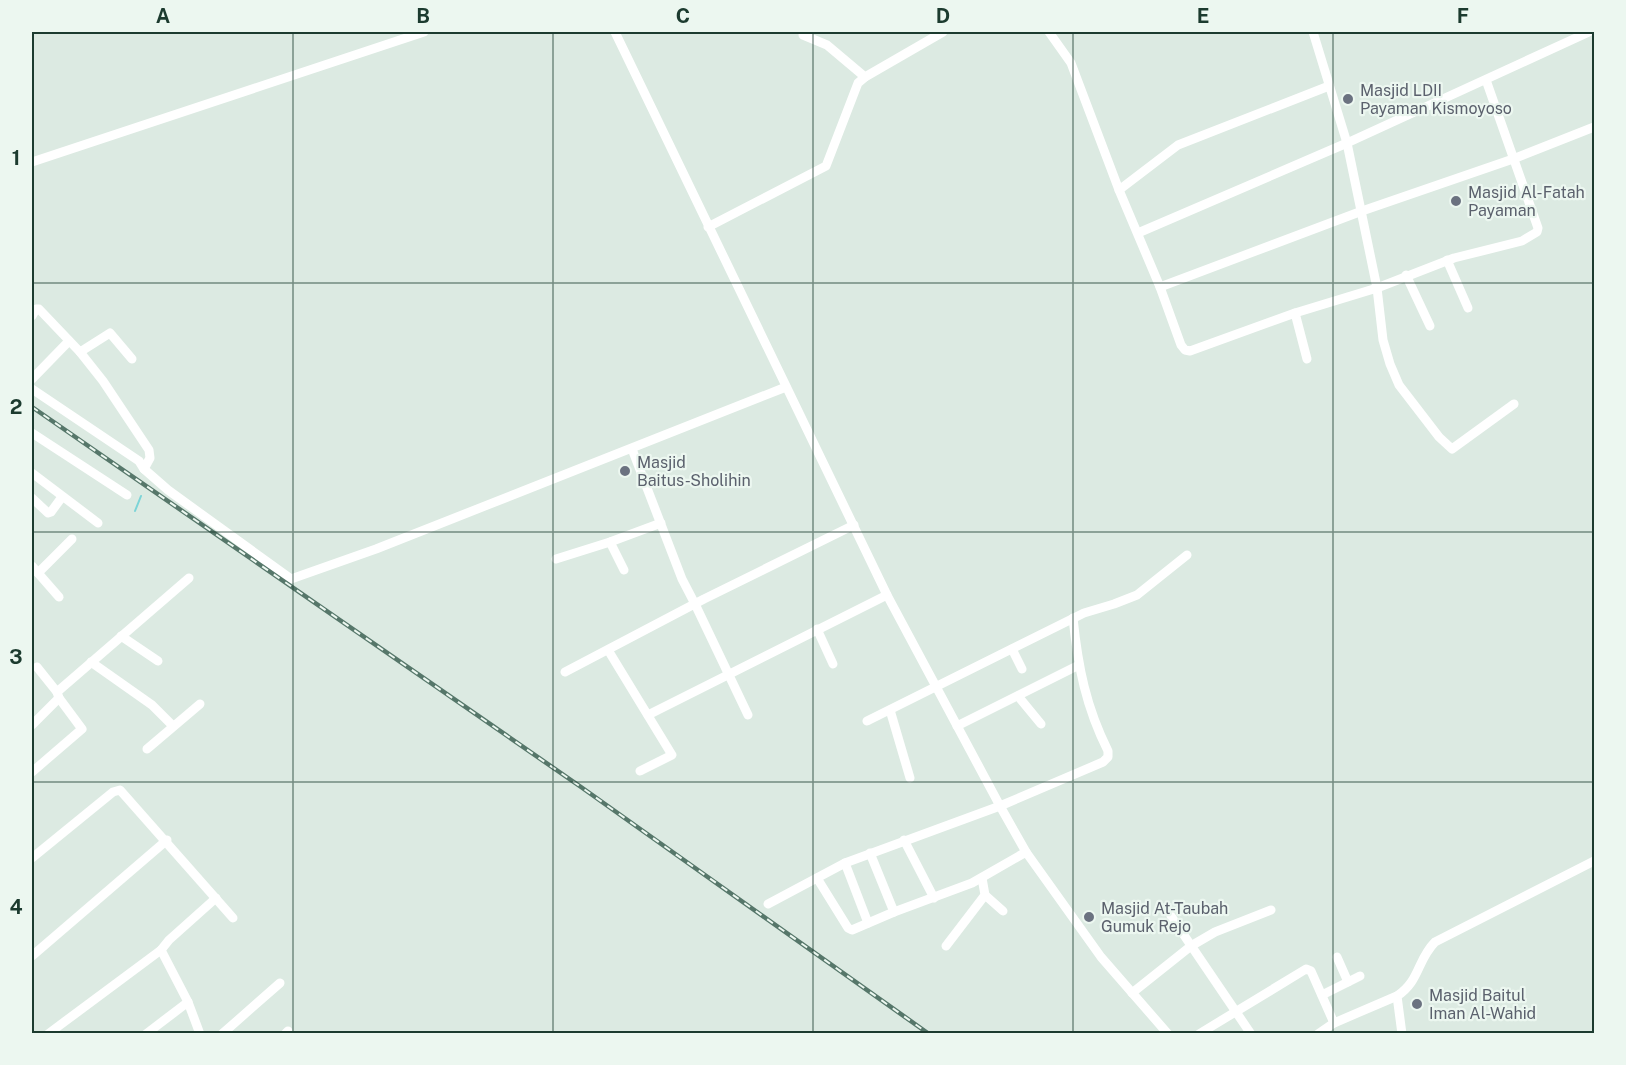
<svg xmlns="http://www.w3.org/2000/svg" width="1626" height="1065" font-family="'Public Sans',sans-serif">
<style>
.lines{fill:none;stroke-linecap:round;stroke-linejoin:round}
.stream{stroke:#7cd4d7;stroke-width:2}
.minor{stroke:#fff;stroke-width:9}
.rail-casing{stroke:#56776a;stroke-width:4.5}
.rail{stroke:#ecf7f0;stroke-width:2;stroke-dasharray:7;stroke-linecap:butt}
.grid{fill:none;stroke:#1c3b2f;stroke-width:1.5;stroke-opacity:0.55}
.worship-dot{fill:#6b7280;stroke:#ecf7f0;stroke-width:2}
.labels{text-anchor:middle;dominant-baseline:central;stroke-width:4.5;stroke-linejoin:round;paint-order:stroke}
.worship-label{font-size:16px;fill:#5b616d;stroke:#ecf7f0;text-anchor:start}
.neatline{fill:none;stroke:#1c3b2f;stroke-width:2}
.grid-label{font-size:20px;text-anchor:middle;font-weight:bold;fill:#1c3b2f}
</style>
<rect width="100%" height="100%" fill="#dceae2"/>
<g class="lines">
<path class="stream" d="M135 511 141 496"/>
<g class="minor">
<path d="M615 32 887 595 1000 806 1026 852 1101 957 1168 1034"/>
<path d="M1049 32 1071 63 1119 190 1160 287 1181 345 1185 350 1190 351 1295 313 1377 288 1454 258 1522 241 1537 232 1538 228 1486 80"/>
<path d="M1313 32 1347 143 1377 288 1383 340 1390 364 1399 385 1439 437 1452 449 1514 404"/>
<path d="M803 35 827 45 865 77 943 32"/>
<path d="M32 162 424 32"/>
<path d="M1119 190 1178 145 1329 86"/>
<path d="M708 227 826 166 858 83 865 77"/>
<path d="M1138 233 1347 143 1589 32"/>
<path d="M1447 260 1468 308"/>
<path d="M1406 275 1430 326"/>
<path d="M1160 287 1362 211 1513 159 1594 127"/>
<path d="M1295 313 1307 359"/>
<path d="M32 316 36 309H39L80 352 110 333 132 359"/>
<path d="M80 352 103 381 149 450 150 458 144 469"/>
<path d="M32 379 69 341"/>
<path d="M32 389 139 461 144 469 168 490 291 579 376 549 786 387"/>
<path d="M32 433 127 495"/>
<path d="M632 449 682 579 695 604 748 715"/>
<path d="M32 473 98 523"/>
<path d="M32 498 48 513 51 512 62 497"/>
<path d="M610 542 624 570"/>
<path d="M556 559 610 542 661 523"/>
<path d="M32 566 38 573 72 539"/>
<path d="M38 573 59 597"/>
<path d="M817 629 833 664"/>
<path d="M121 636 158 661"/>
<path d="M1012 649 1022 669"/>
<path d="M608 650 672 755 640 771"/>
<path d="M91 662 152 705 173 726"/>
<path d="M37 667 57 692"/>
<path d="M565 672 704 599 854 525"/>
<path d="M1018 696 1041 724"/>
<path d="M890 710 910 778"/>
<path d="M648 715 887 595"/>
<path d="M867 721 1084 613 1114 604 1137 595 1187 555"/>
<path d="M32 725 59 698"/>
<path d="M957 726 1079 665"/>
<path d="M147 749 200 704"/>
<path d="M32 772 82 729 59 698 57 692 189 578"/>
<path d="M904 840 934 898"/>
<path d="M870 853 894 912"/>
<path d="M32 858 113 792 120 790 233 918"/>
<path d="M845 863 868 923"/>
<path d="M817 878 848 928 852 930 894 912 972 883 1026 852"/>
<path d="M985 895 1003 911"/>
<path d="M768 904 845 863 1000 806 1103 762 1108 757V751C1086 707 1078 667 1073 618"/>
<path d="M1171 916 1251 1034"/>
<path d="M946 946 985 895 982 878"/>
<path d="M161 950 188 1002 200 1034"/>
<path d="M32 956 167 840"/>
<path d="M1337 957 1348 982"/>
<path d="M1132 993 1191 946 1215 932 1271 910"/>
<path d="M1322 995 1360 976"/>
<path d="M48 1034 161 950 169 940 216 898"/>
<path d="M146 1034 188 1002"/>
<path d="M222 1034 280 983"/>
<path d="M285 1034 288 1031"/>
<path d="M1199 1034 1306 969 1311 971 1334 1023"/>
<path d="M1318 1034 1334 1023 1397 996"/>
<path d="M1402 1034 1397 996C1420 981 1417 960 1435 942L1594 861"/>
</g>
<g class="rail-casing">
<path id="rail" d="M32 407 581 787 929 1034"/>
</g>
<use href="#rail" class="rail"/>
</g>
<path class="grid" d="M293 32V1034M553 32V1034M813 32V1034M1073 32V1034M1333 32V1034M32 283H1594M32 532H1594M32 782H1594"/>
<g class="worship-dot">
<circle cx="1348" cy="99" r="6"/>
<circle cx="1456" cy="201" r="6"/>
<circle cx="625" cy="471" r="6"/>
<circle cx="1089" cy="917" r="6"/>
<circle cx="1417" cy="1004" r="6"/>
</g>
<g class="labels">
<g class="worship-label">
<text x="1360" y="90">Masjid LDII<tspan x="1360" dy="18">Payaman Kismoyoso</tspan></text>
<text x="1468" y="192">Masjid Al-Fatah<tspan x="1468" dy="18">Payaman</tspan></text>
<text x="637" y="462">Masjid<tspan x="637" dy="18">Baitus-Sholihin</tspan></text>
<text x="1101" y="908">Masjid At-Taubah<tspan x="1101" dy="18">Gumuk Rejo</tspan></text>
<text x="1429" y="995">Masjid Baitul<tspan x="1429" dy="18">Iman Al-Wahid</tspan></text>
</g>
</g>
<rect width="1626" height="1065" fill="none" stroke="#ecf7f0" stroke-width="66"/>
<rect x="33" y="33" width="1560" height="999" class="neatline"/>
<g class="grid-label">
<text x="163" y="23">A</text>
<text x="423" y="23">B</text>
<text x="683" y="23">C</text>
<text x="943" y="23">D</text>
<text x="1203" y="23">E</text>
<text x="1463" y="23">F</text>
<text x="16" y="165">1</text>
<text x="16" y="414">2</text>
<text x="16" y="664">3</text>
<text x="16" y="914">4</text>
</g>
</svg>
